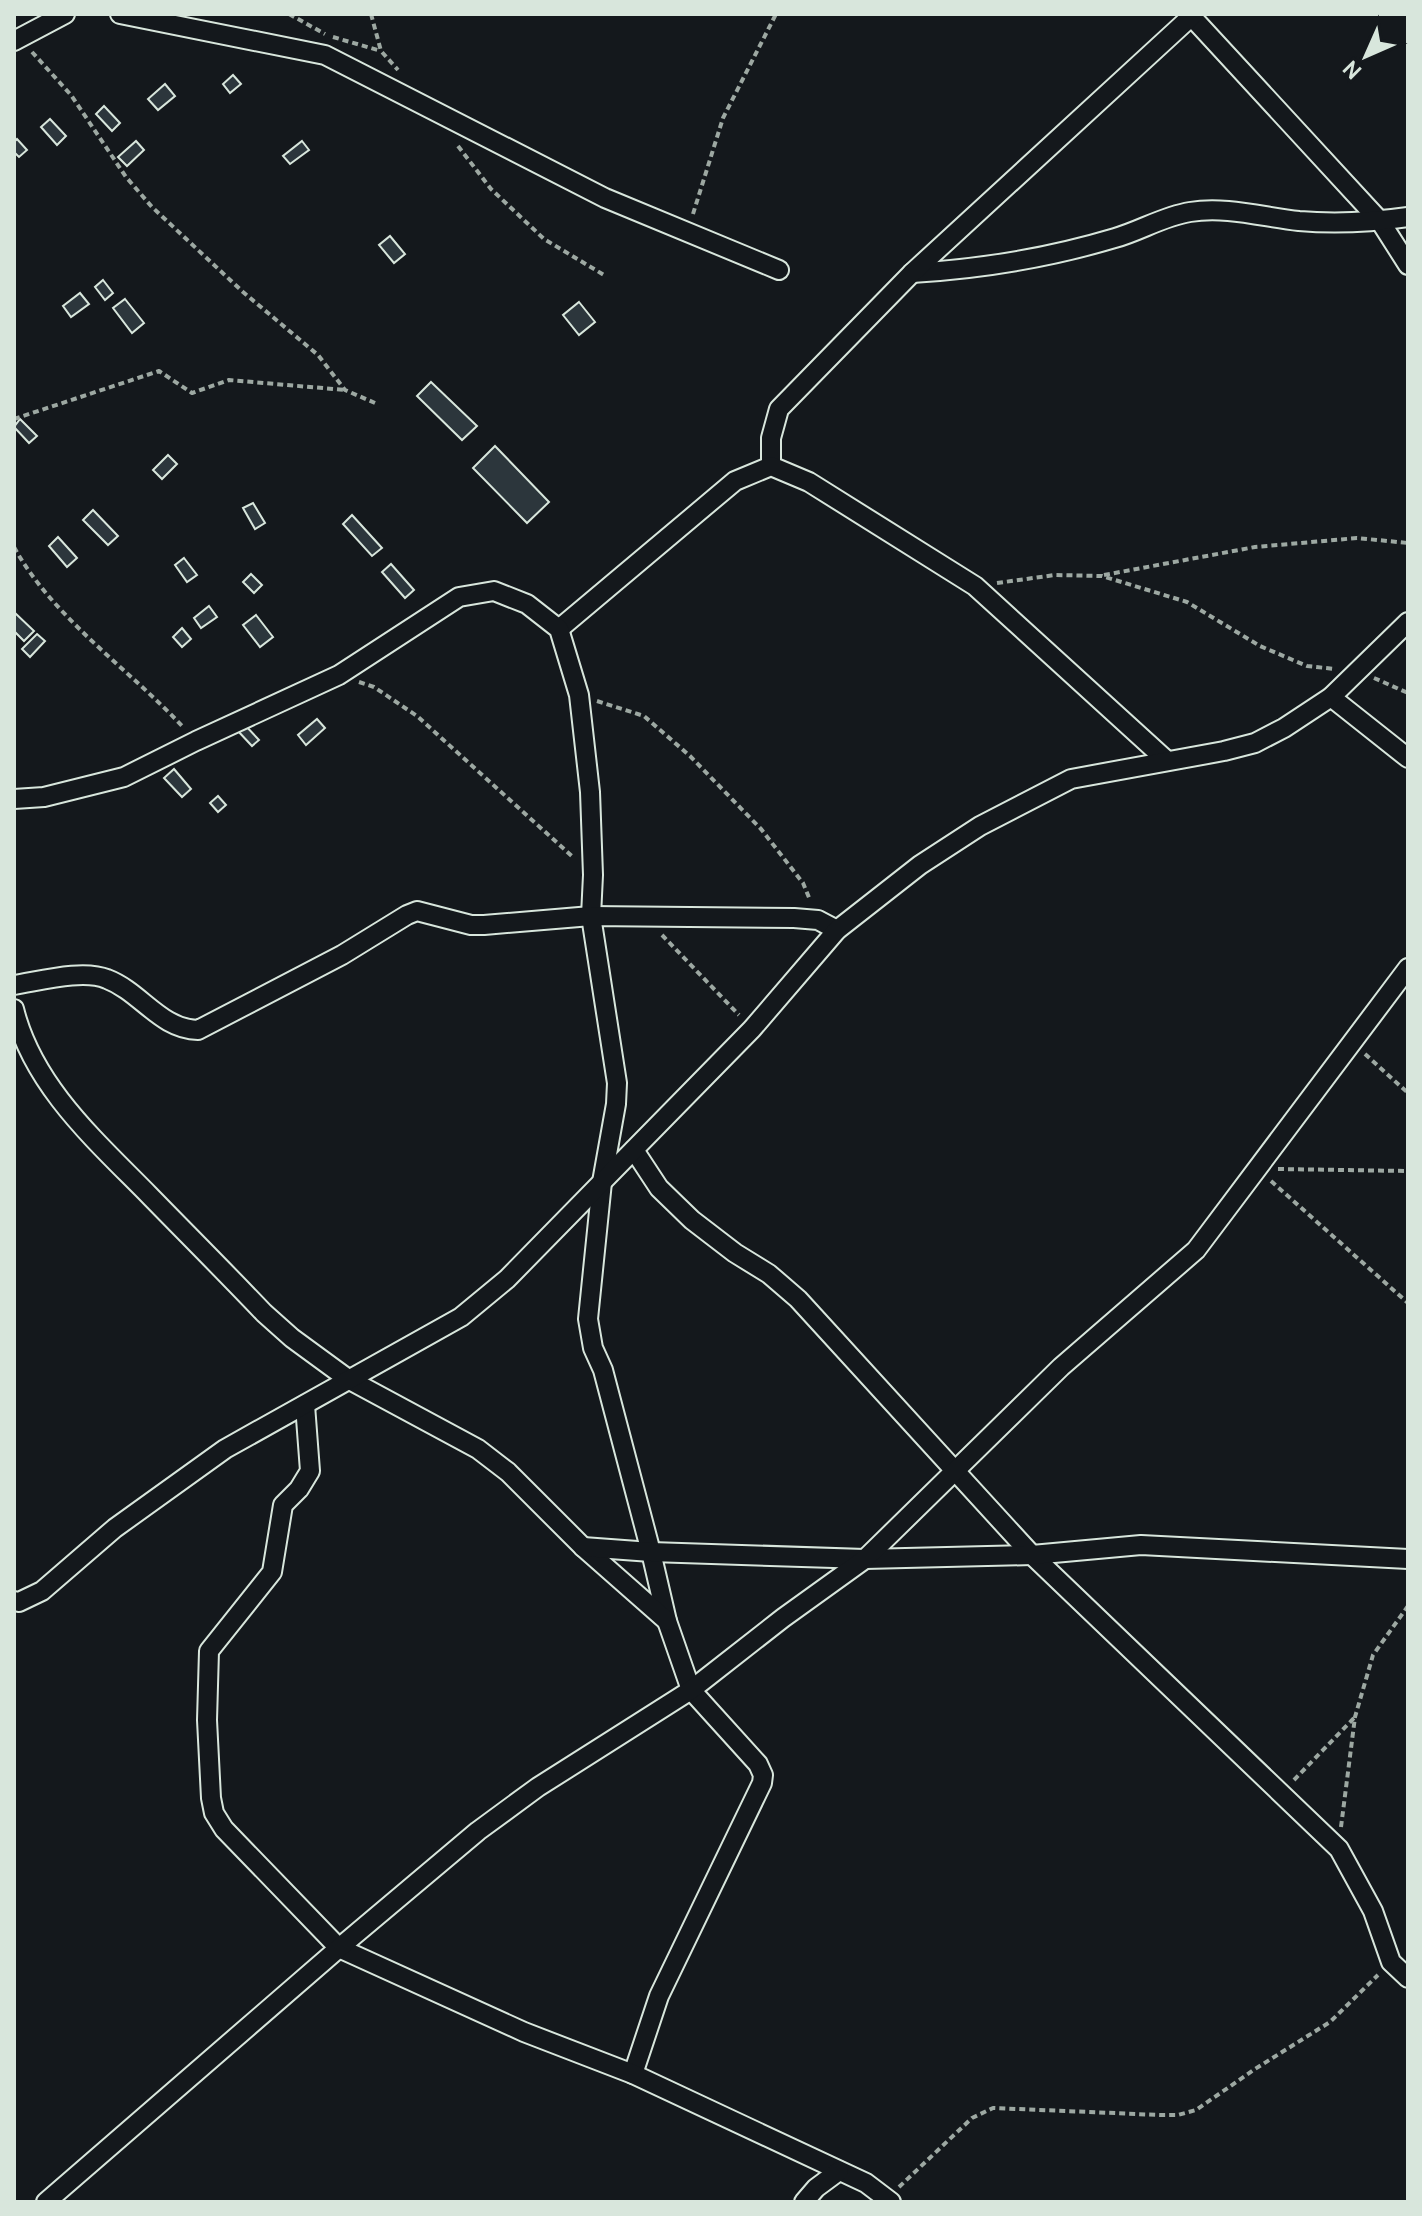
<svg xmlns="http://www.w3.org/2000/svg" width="1422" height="2216" font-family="Cabin,sans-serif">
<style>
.building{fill:#2c363c;stroke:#d8e6dc;stroke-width:2}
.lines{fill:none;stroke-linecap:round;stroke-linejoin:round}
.street-casing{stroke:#d8e6dc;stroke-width:22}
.path{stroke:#9da8a2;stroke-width:4;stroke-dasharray:6 4;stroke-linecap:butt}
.street{stroke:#14181c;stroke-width:18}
</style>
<rect width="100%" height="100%" fill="#14181c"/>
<g class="building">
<path d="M233 75 241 84 230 93 223 84Z"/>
<path d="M165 84 175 96 158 110 148 99Z"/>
<path d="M104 106 120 123 112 131 96 114Z"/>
<path d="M50 119 66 136 57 145 41 127Z"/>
<path d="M17 139 27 150 19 157 14 152V142Z"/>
<path d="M136 141 144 150 127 166 118 157Z"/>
<path d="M302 141 309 150 290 164 283 156Z"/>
<path d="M390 236 405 254 394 263 379 245Z"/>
<path d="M103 280 113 293 105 300 95 287Z"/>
<path d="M80 293 89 304 71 317 63 306Z"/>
<path d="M125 299 144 323 132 333 113 308Z"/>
<path d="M579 302 595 322 579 335 563 315Z"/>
<path d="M431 382 477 426 462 440 417 396Z"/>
<path d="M20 419 37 436 29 443 14 427Z"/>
<path d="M495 446 549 502 527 523 473 468Z"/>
<path d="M168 455 177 464 162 479 153 470Z"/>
<path d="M253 503 265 523 255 529 243 508Z"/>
<path d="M93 510 118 536 108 545 83 520Z"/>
<path d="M352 515 382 548 372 556 343 524Z"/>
<path d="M58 537 77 558 67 567 49 546Z"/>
<path d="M184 558 197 575 187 582 175 565Z"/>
<path d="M391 564 414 590 405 598 382 572Z"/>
<path d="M251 574 262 585 254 593 243 582Z"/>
<path d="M209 606 217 617 201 628 194 618Z"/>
<path d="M14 612 34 631 24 641 14 631Z"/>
<path d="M256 615 273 637 260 647 243 625Z"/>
<path d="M182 628 191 639 182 647 173 637Z"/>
<path d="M37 634 45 641 30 657 22 649Z"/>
<path d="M317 719 325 728 306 745 298 735Z"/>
<path d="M244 724 259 740 252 746 237 730Z"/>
<path d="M174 769 191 789 182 797 164 778Z"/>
<path d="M218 796 226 805 218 812 210 803Z"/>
</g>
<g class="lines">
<g class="street-casing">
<g id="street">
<path d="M120 14 325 55 605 198 779 270"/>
<path d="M1192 17 1380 221 1408 265"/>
<path d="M14 41 65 14"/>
<path d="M912 273C981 269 1048 258 1115 238 1140 231 1164 216 1190 212 1225 206 1263 217 1299 221 1334 224 1373 222 1408 217"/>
<path d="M771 466V438L779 409 912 273 1194 14"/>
<path d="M559 629 735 481 771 466 809 482 975 586 1166 760"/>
<path d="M1331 697 1408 758"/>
<path d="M14 799 44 797 124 777 196 741 339 675 459 597 494 591 527 604 559 629 579 695 590 792 593 875 591 916 617 1083 616 1104 602 1182 588 1319 593 1348 603 1370 651 1552 667 1621 691 1690 758 1764 763 1775 762 1783 659 1996 633 2074"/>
<path d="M14 985C40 981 83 969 107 979 141 992 160 1029 198 1030L342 955 407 915 417 911 471 925H484L591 916 794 918 818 920 837 930"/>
<path d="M14 1009C33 1086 96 1141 149 1195 187 1234 226 1273 264 1313L292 1338 348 1379 478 1449 508 1472 583 1547 667 1621"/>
<path d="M634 1150 659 1188 692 1220 735 1253 769 1274 798 1299 1032 1555 1339 1849 1373 1911 1391 1962 1408 1978"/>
<path d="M305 1405 310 1471 299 1489 283 1505 272 1572 209 1651 207 1720 211 1798 214 1813 224 1829 339 1948 524 2032 633 2074 866 2183 891 2202"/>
<path d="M583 1547 651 1552 865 1559 1032 1555 1141 1545 1408 1559"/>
<path d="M14 1601 19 1602 42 1591 115 1528 225 1449 461 1317 507 1279 752 1029 837 930 920 865 980 826 1071 779 1224 751 1255 743 1284 728 1331 697 1408 622"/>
<path d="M46 2202 339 1948 478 1831 538 1787 691 1690 783 1618 865 1559 1061 1367 1196 1250 1408 968"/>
<path d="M804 2202 816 2188 839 2171"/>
</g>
</g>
<g class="path">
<path d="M289 14 325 34"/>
<path d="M371 14 381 51 398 70"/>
<path d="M333 37 381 51"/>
<path d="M32 52 71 95 126 177 152 207 243 292 318 355 345 390 375 403"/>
<path d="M458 146 491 189 544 239 604 275"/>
<path d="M693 214 723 118 776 14"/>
<path d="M14 419 159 371 192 393 229 380 345 390"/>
<path d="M14 547C53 618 129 669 183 727"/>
<path d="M1104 575 1255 547 1357 538 1408 543"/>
<path d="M997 583 1055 575 1102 576 1187 602 1260 646 1307 666 1335 669"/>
<path d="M1374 678 1408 693"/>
<path d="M359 682 374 687 417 716 574 858"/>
<path d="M597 701 644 716 690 756 761 829 803 883 810 900"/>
<path d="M662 935 739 1015"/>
<path d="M1365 1054 1408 1093"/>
<path d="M1278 1169 1408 1171"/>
<path d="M1271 1181 1408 1303"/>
<path d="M1294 1780 1355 1717"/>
<path d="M1341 1827 1355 1717 1373 1655 1408 1606"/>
<path d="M899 2187 972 2118 993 2108 1160 2115H1178L1196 2110 1255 2069 1330 2022 1378 1975"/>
</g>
<use href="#street" class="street"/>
</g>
<rect width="1422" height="2216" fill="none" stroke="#d8e6dc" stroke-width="32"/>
<g transform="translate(1366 56) rotate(225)" stroke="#14181c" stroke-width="6" paint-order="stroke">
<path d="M0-6L14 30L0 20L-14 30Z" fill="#d8e6dc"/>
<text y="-12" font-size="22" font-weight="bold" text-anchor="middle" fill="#d8e6dc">N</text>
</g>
</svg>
